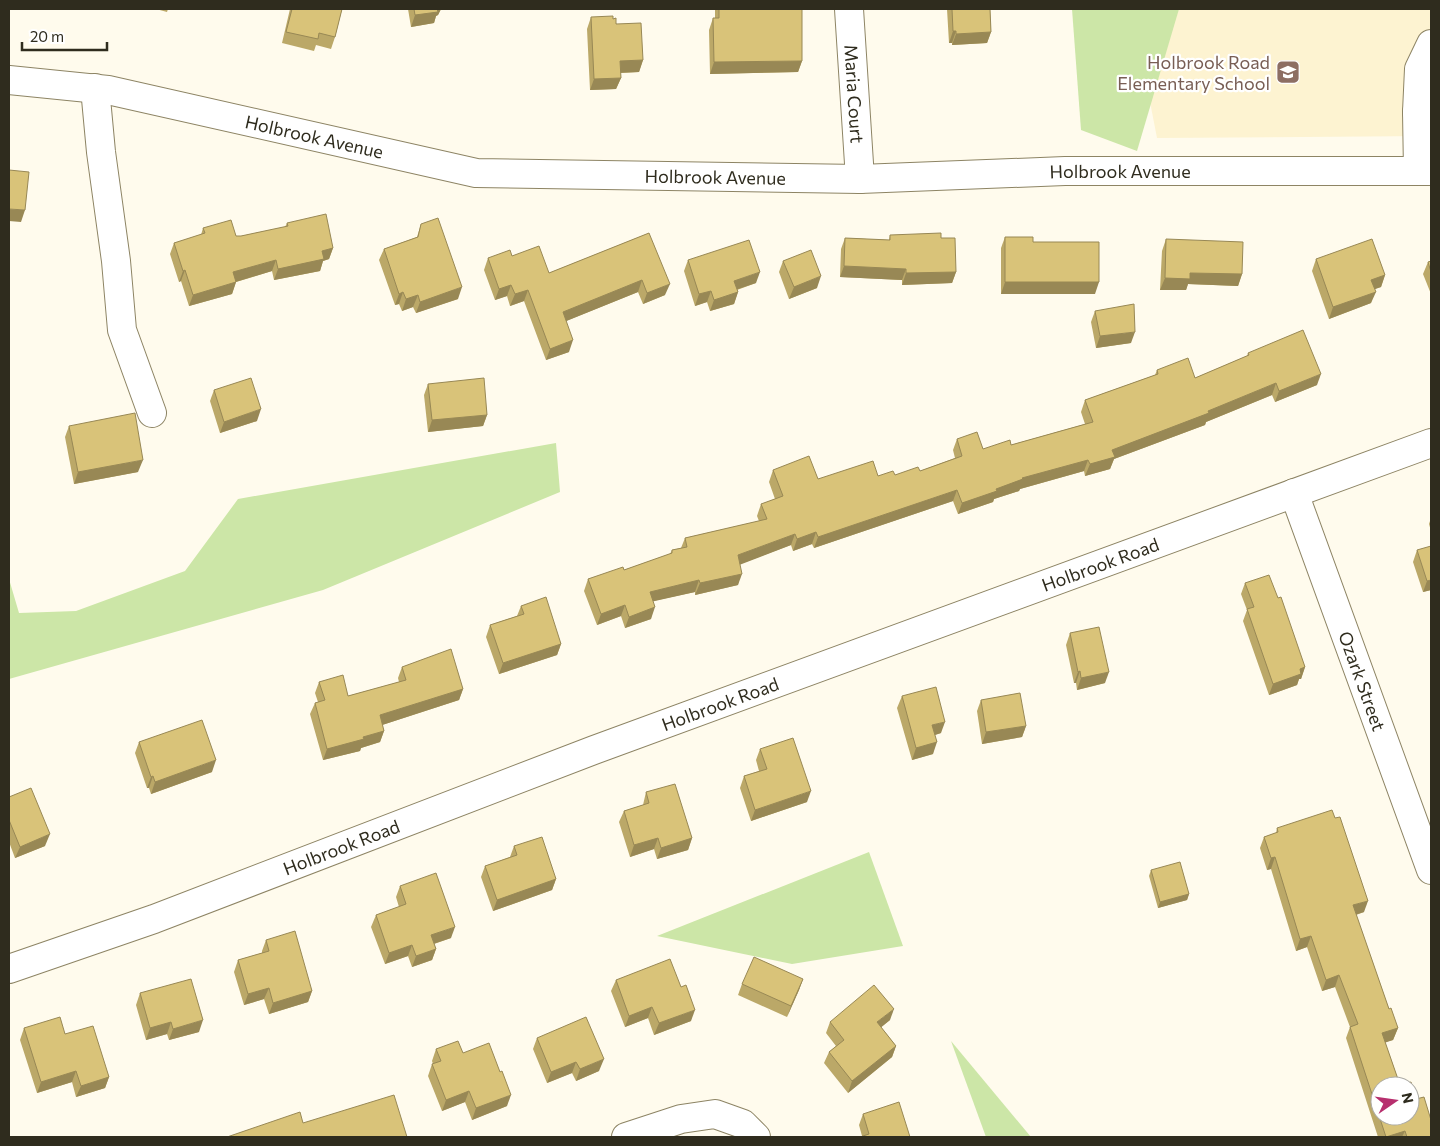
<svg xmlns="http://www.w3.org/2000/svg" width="1440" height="1146" font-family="Commissioner,sans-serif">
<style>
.built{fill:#fdf3d1}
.green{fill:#cce6a7}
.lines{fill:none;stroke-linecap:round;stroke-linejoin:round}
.minor-casing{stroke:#8d8464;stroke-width:30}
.minor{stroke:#fff;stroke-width:28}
.wall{fill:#bba868}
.shaded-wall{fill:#988855}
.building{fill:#d9c379;stroke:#988855;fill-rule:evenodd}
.labels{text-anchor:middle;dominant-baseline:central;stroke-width:4.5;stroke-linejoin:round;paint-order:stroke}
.education-label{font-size:18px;fill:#785e54;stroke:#fff;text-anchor:end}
.street-label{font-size:18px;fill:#2f2c1e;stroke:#fff}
</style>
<rect width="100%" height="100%" fill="#fffbed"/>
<path class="built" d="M1132 9H1431V136L1157 138Z"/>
<g class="green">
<path d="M1072 9H1179L1137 151 1081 130Z"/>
<path d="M556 443 560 492 323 590 9 679V579L19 613 76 611 185 571 238 499Z"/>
<path d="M869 852 903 946 792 964 657 936Z"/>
<path d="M951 1041 1031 1137H986Z"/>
</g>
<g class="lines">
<g class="minor-casing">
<g id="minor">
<path id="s1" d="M849 9 860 179"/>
<path id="s2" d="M9 80 108 90 476 173 860 179 1065 171H1431"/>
<path d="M95 88 101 152 116 261 122 330 152 413"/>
<path d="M1417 112 1419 69 1431 44"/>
<path d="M1418 171 1417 112 1431 97"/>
<path id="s3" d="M1294 493 1431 870"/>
<path id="s4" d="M9 969 154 919 594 750 1431 443"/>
<path d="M626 1137 681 1119 715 1114 743 1124 756 1137"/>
</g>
</g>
<use href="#minor" class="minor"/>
</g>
<g class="wall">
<path d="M156 9H168L167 12Z"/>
<path d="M290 9H342L335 37 331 49 316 45 314 51 282 43Z"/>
<path d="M408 9H441L438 15 436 16 434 23 411 27Z"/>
<path d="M715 9H802V61L798 72 710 74 709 30 713 18H715Z"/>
<path d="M947 9H990L991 32 987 43 952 45V43H949Z"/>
<path d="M591 17 613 19 643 60 639 72 620 73 621 78 616 89 590 90 587 29Z"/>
<path d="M287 223 333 248 329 259 323 261 320 271 274 280 272 271 236 282 232 294 189 306 181 281 179 282 170 254 174 243 201 235 203 228 236 236H241L285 227Z"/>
<path d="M421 224 458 299 416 313 413 307 402 311 399 304 395 305 379 260 384 249 417 237Z"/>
<path d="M649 233 665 295 643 304 638 292 566 321 569 352 546 360 524 301 510 306 507 296 495 300 484 270 488 258 512 256 549 273Z"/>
<path d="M890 235 941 238 956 272 952 283 902 285V280L840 277 841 249 845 238 889 240Z"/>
<path d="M1005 237 1033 242 1095 294H1001V248Z"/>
<path d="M1166 239 1242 274 1238 286 1188 284 1186 290H1160L1162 251Z"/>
<path d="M1316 259 1385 275 1381 287 1374 289 1371 303 1329 319 1312 271Z"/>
<path d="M688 260 756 283 737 290 738 292 734 304 710 311 707 302 695 306 684 271Z"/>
<path d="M783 261 817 288 789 299 779 272Z"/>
<path d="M1431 261V294L1423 274 1428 262Z"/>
<path d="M1095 311 1131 343 1096 348 1091 322Z"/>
<path d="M1248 353 1317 385 1275 402 1272 395 1206 422 1205 425 1114 459 1110 469 1085 476 1084 471 1020 489 1019 491 994 499 993 502 958 514 953 501 814 548 812 544 793 551 791 545 740 564 738 585 695 595V592L653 601 651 619 625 628 621 616 597 625 584 591 588 579 624 570 670 554 672 550 681 548 685 538 759 521 757 516 761 504 775 499 769 482 773 470 818 479 895 475 920 471 955 458 953 450 957 439 983 449 1011 445 1085 424 1081 412 1085 400 1155 375 1157 370 1195 378 1247 356Z"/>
<path d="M428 384 487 415 483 426 428 432 424 395Z"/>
<path d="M214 390 257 421 220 433 210 401Z"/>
<path d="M69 426 138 472 74 484 65 437Z"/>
<path d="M1431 518V531L1429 524Z"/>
<path d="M1417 550 1431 590 1423 592 1413 562Z"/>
<path d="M1245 583 1278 598 1305 667 1301 679H1299L1297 685 1269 695 1243 621 1247 610 1241 594Z"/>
<path d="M521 606 561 644 557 655 499 674 486 637 490 625 517 616Z"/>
<path d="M1070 633 1105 683 1077 690 1076 683H1074L1066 645Z"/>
<path d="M402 667 463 689 459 700 382 725 384 731 380 742 361 748 360 751 323 760 310 714 315 703 318 702 315 693 319 682 348 696 399 682 398 678Z"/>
<path d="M902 696 941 733 935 735 933 754 912 760 897 708Z"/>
<path d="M981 700 1026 726 1022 737 982 744 977 711Z"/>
<path d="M139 742 212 772 151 794 149 788H147L135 753Z"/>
<path d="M760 749 807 802 751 821 740 788 744 776 759 771 756 760Z"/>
<path d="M646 792 692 838 688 850 657 859 654 849 630 857 619 822 624 811 643 805Z"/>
<path d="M9 797 45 846 15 858 9 842Z"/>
<path d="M1277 828 1364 912 1356 915 1389 1009 1398 1028 1393 1040 1385 1042 1400 1085 1416 1099 1431 1137H1378L1346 1038 1350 1027 1335 987 1322 991 1307 947 1296 951 1271 869 1267 870 1260 848 1264 837 1276 833Z"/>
<path d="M514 846 556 879 552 890 493 911 481 877 485 866 510 857Z"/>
<path d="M1151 870 1189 894 1187 900 1158 908 1149 876Z"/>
<path d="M400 886 451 938 434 944 436 949 432 960 412 967 408 956 385 964 371 927 376 915 399 907 396 897Z"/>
<path d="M266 940 312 991 308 1002 269 1014 264 999 244 1005 234 972 238 960 262 953V951Z"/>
<path d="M803 979 799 990 787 1017 738 995 742 984Z"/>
<path d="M616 980 691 1021 654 1035 648 1018 625 1027 611 991Z"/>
<path d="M140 993 199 1032 169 1040 167 1034 146 1040 136 1005Z"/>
<path d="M890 1020 881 1027 896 1046 892 1057 848 1093 824 1063 829 1052 836 1046 826 1033 830 1022Z"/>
<path d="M24 1028 65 1034 109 1077 105 1088 76 1097 72 1082 37 1093 20 1040Z"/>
<path d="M537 1038 599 1071 576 1081 572 1073 547 1083 533 1049Z"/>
<path d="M436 1049 463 1053 507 1106 472 1120 465 1102 442 1111 428 1076 432 1064H433L432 1061Z"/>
<path d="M863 1114 910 1137 862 1136 859 1125Z"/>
</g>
<g class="shaded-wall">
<path d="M435 9H441L438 15 436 16 434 23 411 27 415 15Z"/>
<path d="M953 31H956L952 43H949Z"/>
<path d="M991 32 987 43 952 45 956 34Z"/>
<path d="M643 60 639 72 616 73 620 61Z"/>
<path d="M802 61 798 72 710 74 714 62Z"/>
<path d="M621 78 616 89 590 90 594 79Z"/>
<path d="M9 209 25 210 21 222 9 221Z"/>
<path d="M333 248 329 259 323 261 320 271 274 280 278 269 322 251Z"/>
<path d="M276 260 272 271 229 284 233 272Z"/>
<path d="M844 266 906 269 902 280 840 277Z"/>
<path d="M185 270 181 281 179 282 183 271Z"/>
<path d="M760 272 756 283 729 292 734 281Z"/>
<path d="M956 272 952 283 902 285 906 273Z"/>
<path d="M1190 273 1242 274 1238 286 1188 284 1186 290H1160L1165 278Z"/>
<path d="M1385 275 1381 287 1367 292 1371 280Z"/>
<path d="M821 276 817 288 789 299 794 287Z"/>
<path d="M642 280 638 292 559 324 563 312Z"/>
<path d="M236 282 232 294 189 306 193 295Z"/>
<path d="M1005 282H1099L1095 294H1001Z"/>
<path d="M670 284 665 295 643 304 647 293Z"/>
<path d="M511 285 507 296 495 300 499 289Z"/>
<path d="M462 287 458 299 416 313 420 302Z"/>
<path d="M528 290 524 301 510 306 515 294Z"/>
<path d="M711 291 707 302 695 306 699 294Z"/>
<path d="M403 292 399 304 395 305 399 294Z"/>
<path d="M738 292 734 304 710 311 714 300Z"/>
<path d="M1376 292 1371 303 1329 319 1333 307Z"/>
<path d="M418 295 413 307 402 311 406 299Z"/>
<path d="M1135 332 1131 343 1096 348 1100 336Z"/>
<path d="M573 340 569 352 546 360 550 349Z"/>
<path d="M1321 374 1317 385 1275 402 1279 391Z"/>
<path d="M1276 383 1272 395 1206 422 1205 425 1114 459 1110 469 1085 476 1090 464 1112 450Z"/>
<path d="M261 409 257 421 220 433 224 422Z"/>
<path d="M487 415 483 426 428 432 432 420Z"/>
<path d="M143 460 138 472 74 484 78 472Z"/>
<path d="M1088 460 1084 471 1020 489 1019 491 994 499 993 502 958 514 962 503 1022 478Z"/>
<path d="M957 490 953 501 814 548 818 537Z"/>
<path d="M816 532 812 544 793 551 797 539Z"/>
<path d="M795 534 791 545 734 567 738 555Z"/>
<path d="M742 574 738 585 695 595 700 583Z"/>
<path d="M699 580 695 592 646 603 650 592Z"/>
<path d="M1431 580V590L1423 592 1427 581Z"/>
<path d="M625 605 621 616 597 625 601 614Z"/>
<path d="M655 607 651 619 625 628 629 617Z"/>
<path d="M561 644 557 655 499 674 503 663Z"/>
<path d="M1305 667 1301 679H1299L1297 685 1269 695 1273 684 1300 669Z"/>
<path d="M1080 671 1076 683H1074L1078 672Z"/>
<path d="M1109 672 1105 683 1077 690 1081 678Z"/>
<path d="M463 689 459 700 376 727 380 715Z"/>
<path d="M945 722 941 733 928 737 932 725Z"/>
<path d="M1026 726 1022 737 982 744 986 732Z"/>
<path d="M384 731 380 742 361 748 360 751 323 760 327 749 363 737Z"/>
<path d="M937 742 933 754 912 760 916 748Z"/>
<path d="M216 760 212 772 151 794 155 782Z"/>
<path d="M153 776 149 788H147L151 777Z"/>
<path d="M811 791 807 802 751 821 755 810Z"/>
<path d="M50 834 45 846 15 858 20 847Z"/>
<path d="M658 838 654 849 630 857 634 845Z"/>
<path d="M692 838 688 850 657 859 661 848Z"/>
<path d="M1275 857 1271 869 1267 870 1271 858Z"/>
<path d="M556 879 552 890 493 911 497 900Z"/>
<path d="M1189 894 1187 900 1158 908 1160 902Z"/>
<path d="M1368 901 1364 912 1348 917 1353 905Z"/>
<path d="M455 927 451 938 427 946 431 935Z"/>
<path d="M1311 936 1307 947 1296 951 1300 939Z"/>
<path d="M412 945 408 956 385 964 389 953Z"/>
<path d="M436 949 432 960 412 967 416 956Z"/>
<path d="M1339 975 1335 987 1322 991 1326 980Z"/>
<path d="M803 979 799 990 787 1017 791 1006Z"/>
<path d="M269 988 264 999 244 1005 248 994Z"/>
<path d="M312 991 308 1002 269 1014 273 1003Z"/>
<path d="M652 1007 648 1018 625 1027 629 1016Z"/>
<path d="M894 1009 890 1020 873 1034 877 1022Z"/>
<path d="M695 1010 691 1021 654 1035 659 1023Z"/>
<path d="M203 1020 199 1032 169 1040 173 1029Z"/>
<path d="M171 1022 167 1034 146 1040 150 1028Z"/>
<path d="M1398 1028 1393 1040 1378 1045 1382 1033Z"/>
<path d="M896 1046 892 1057 848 1093 852 1081Z"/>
<path d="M604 1059 599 1071 576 1081 580 1069Z"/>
<path d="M576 1062 572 1073 547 1083 551 1072Z"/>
<path d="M76 1071 72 1082 37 1093 41 1082Z"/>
<path d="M109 1077 105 1088 76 1097 81 1086Z"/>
<path d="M469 1091 465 1102 442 1111 446 1100Z"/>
<path d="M511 1095 507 1106 472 1120 476 1108Z"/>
<path d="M1405 1131 1402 1137H1385Z"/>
</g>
<g class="building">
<path d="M292 9H342L335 37 319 33 318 39 286 32Z"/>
<path d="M414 9H437L438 12 415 15Z"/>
<path d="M719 9H802V61L714 62 713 18H719Z"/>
<path d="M952 9H990L991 32 956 34V31H953Z"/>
<path d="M613 16V19L616 18V24L641 23 643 60 620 61 621 78 594 79 591 17Z"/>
<path d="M9 170 29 172 25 210 9 209Z"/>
<path d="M326 214 333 248 322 251 324 259 278 269 276 260 233 272 236 282 193 295 185 270 183 271 174 243 205 233 203 228 231 220 236 236H241L288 226 287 223Z"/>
<path d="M438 218 462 287 420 302 418 295 406 299 403 292 399 294 384 249 418 237 421 224Z"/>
<path d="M649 233 670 284 647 293 642 280 563 312 573 340 550 349 528 290 515 294 511 285 499 289 488 258 510 250 512 256 539 246 549 273Z"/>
<path d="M941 233V238H955L956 272 906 273V269L844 266 845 238 890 240V235Z"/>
<path d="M1005 237H1033V242H1099V282H1005Z"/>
<path d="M1166 239 1243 242 1242 274 1190 273V279L1165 278Z"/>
<path d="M1372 239 1385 275 1371 280 1376 292 1333 307 1316 259Z"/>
<path d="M749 240 760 272 734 281 738 292 714 300 711 291 699 294 688 260Z"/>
<path d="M811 250 821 276 794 287 783 261Z"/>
<path d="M1431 261V272L1428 262Z"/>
<path d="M1134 304 1135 332 1100 336 1095 311Z"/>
<path d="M1303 330 1321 374 1279 391 1276 383 1208 411 1209 413 1112 450 1115 457 1090 464 1088 460 1022 478 1023 479 996 489 997 491 962 503 957 490 818 537 816 532 797 539 795 534 738 555 742 574 700 583 699 580 650 592 655 607 629 617 625 605 601 614 588 579 623 567 624 570 672 553V550L687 547 685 538 767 519 761 504 783 496 773 470 809 456 818 479 873 461 878 476 893 471 895 475 918 467 920 471 962 456 957 439 977 432 983 449 1010 440 1011 445 1093 422 1085 400 1158 374 1157 370 1188 358 1195 378 1249 355 1248 353Z"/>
<path d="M251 378 261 409 224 422 214 390Z"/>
<path d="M484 378 487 415 432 420 428 384Z"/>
<path d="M135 413 143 460 78 472 69 426Z"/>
<path d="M1431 546V580L1427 581 1417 550Z"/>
<path d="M1269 575 1278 598 1281 597 1305 667 1300 669 1301 674 1273 684 1247 609 1254 607 1245 583Z"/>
<path d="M546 597 561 644 503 663 490 625 524 614 521 606Z"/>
<path d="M1099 627 1109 672 1081 678 1080 671 1078 672 1070 633Z"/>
<path d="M451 649 463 689 380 715 384 731 363 737 364 739 327 749 315 703 325 700 319 682 343 675 348 696 406 680 402 667Z"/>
<path d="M936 687 945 722 932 725 937 742 916 748 902 696Z"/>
<path d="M1020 693 1026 726 986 732 981 700Z"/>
<path d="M202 720 216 760 155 782 153 776 151 777 139 742Z"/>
<path d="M793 738 811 791 755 810 744 776 767 769 760 749Z"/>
<path d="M675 784 692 838 661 848 658 838 634 845 624 811 649 803 646 792Z"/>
<path d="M31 788 50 834 20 847 9 820V797Z"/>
<path d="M1332 810 1335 818 1340 817 1368 901 1353 905 1389 1009 1391 1008 1398 1028 1382 1033 1400 1085 1411 1082 1416 1099 1424 1097 1431 1120V1137H1407L1405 1131 1386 1137 1350 1027 1358 1024 1339 975 1326 980 1311 936 1300 939 1275 857 1271 858 1264 837 1278 832 1277 828ZM1380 1086H1410V1116H1380Z"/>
<path d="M542 837 556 879 497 900 485 866 517 855 514 846Z"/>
<path d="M1180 862 1189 894 1160 902 1151 870Z"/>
<path d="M436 873 455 927 431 935 436 949 416 956 412 945 389 953 376 915 406 904 400 886Z"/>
<path d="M295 931 312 991 273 1003 269 988 248 994 238 960 269 951 266 940Z"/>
<path d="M754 957 803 979 791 1006 742 984Z"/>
<path d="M670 959 681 987 686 985 695 1010 659 1023 652 1007 629 1016 616 980Z"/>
<path d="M191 979 203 1020 173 1029 171 1022 150 1028 140 993Z"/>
<path d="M874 985 894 1009 877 1022 896 1046 852 1081 829 1052 844 1040 830 1022Z"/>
<path d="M60 1017 65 1034 93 1026 109 1077 81 1086 76 1071 41 1082 24 1028Z"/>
<path d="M586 1017 604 1059 580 1069 576 1062 551 1072 537 1038Z"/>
<path d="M458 1041 463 1053 489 1043 500 1072 502 1071 511 1095 476 1108 469 1091 446 1100 432 1064 441 1061 436 1049Z"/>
<path d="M394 1095 407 1137H227L300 1112 303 1123Z"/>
<path d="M899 1102 910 1137H860L869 1134 863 1114Z"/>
</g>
<defs>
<g id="school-square" transform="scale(1.25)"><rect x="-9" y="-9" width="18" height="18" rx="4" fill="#8d6e63" stroke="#fff"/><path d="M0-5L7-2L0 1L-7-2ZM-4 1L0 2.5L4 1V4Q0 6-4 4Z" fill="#fff"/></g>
</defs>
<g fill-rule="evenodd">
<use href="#school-square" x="1288" y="72"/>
</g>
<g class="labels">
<g class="education-label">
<text x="1270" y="62">Holbrook Road<tspan x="1270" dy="21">Elementary School</tspan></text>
</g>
<g class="street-label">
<text stroke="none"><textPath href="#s1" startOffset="85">Maria Court</textPath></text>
<text stroke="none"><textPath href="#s2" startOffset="311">Holbrook Avenue</textPath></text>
<text stroke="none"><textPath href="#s2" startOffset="1121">Holbrook Avenue</textPath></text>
<text stroke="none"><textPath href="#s2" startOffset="716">Holbrook Avenue</textPath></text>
<text stroke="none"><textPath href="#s4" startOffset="1164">Holbrook Road</textPath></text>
<text stroke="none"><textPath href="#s3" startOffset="200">Ozark Street</textPath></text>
<text stroke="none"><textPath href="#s4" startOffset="759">Holbrook Road</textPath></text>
<text stroke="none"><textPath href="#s4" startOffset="354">Holbrook Road</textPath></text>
</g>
</g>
<rect width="1440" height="1146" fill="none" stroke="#2f2c1e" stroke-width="20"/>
<g transform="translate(1395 1101) rotate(77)"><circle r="24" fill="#ffffff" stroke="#acaba5"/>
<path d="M0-4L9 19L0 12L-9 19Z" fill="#b72f6e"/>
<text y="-8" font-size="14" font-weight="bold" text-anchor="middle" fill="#2f2c1e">N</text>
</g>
<path d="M22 42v8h85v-8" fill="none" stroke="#2f2c1e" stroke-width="2.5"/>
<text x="30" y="42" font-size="15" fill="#2f2c1e" stroke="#ffffff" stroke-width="4" paint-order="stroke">20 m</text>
</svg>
